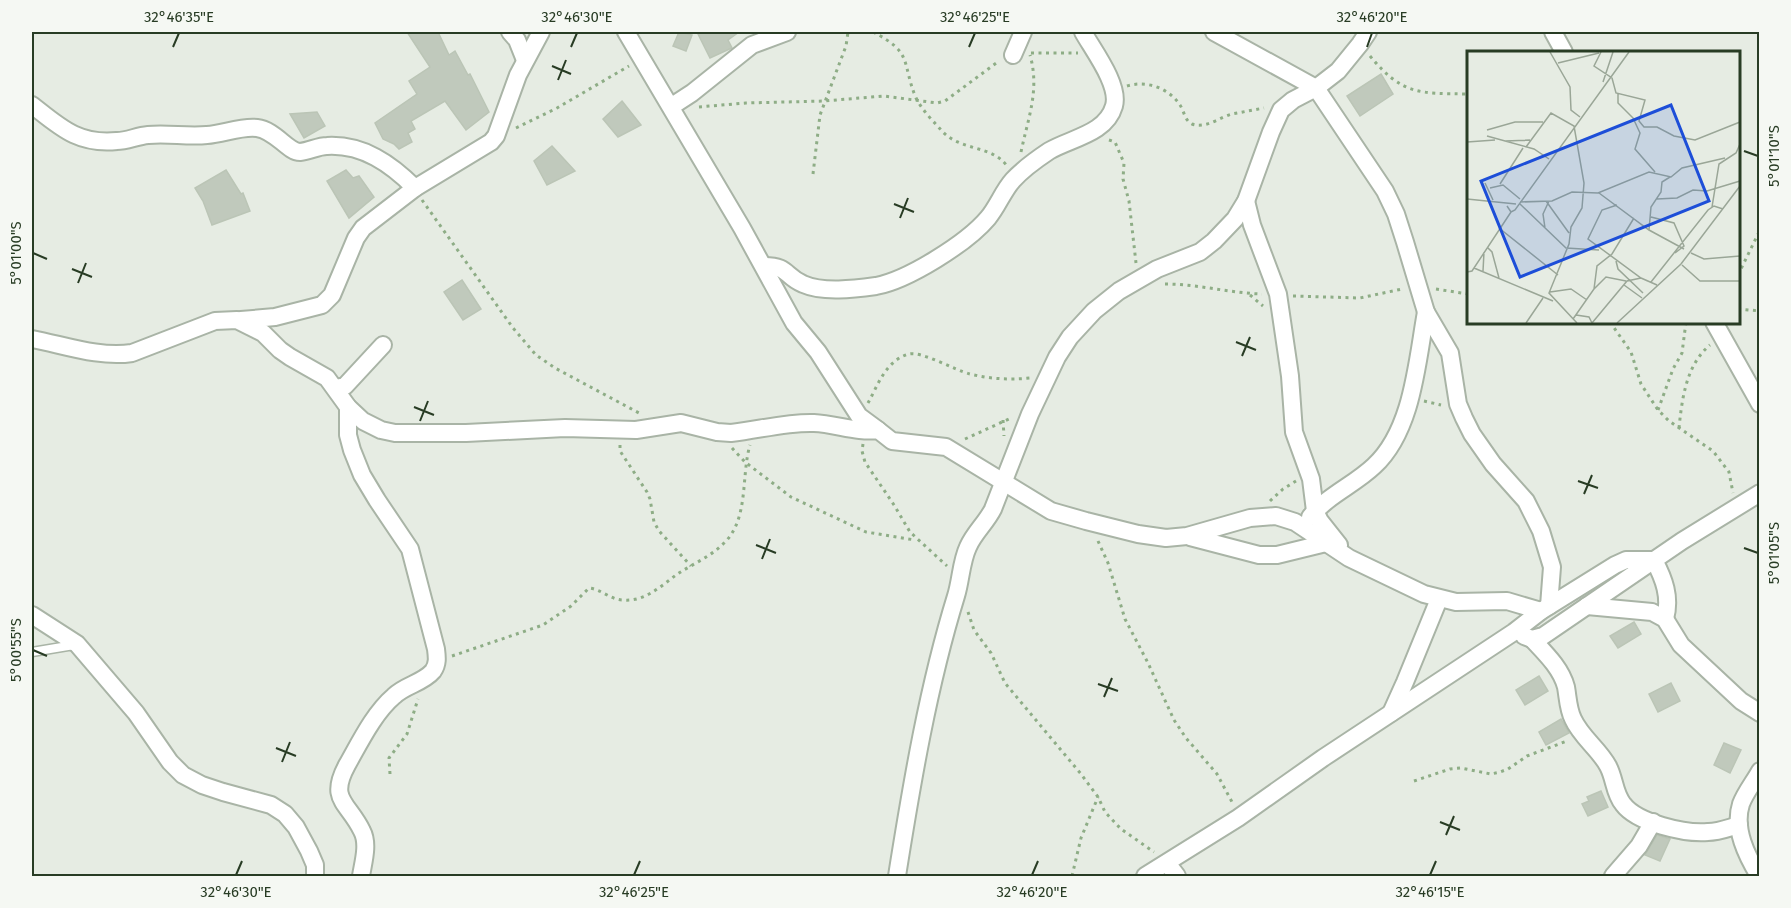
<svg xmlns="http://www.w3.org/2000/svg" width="1791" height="908" font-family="'Fira Sans',sans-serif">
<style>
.building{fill:#c0c9bc;stroke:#bbc5b6;stroke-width:1.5}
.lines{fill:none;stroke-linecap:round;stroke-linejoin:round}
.service-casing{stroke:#a9b4a6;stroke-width:11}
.minor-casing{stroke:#a9b4a6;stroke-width:20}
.path{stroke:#8ead86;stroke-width:3;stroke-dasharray:3 4.5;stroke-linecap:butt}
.service{stroke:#fff;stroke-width:8}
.minor{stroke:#fff;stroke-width:16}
.ticks{fill:none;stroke:#283c24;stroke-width:2}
.inset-road{fill:none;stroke:#9aa697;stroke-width:1.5}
.view{fill:#1d4ed8;fill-opacity:0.15;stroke:#1d4ed8;stroke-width:3}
.inset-edge{fill:none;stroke:#283c24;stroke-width:3}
.neatline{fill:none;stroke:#283c24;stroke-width:2}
.ticks-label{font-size:15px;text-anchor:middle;fill:#283c24}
</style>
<rect width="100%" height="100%" fill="#e6ece3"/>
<g class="building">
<path d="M407 32H438L449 55 455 51 468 75 470 74 489 112 466 130 445 101 411 121 415 129 408 133 412 142 399 149 394 144 383 139 375 123 417 94 409 81 430 67Z"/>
<path d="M679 32 692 35 686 51 673 46Z"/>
<path d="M697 32H739L728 40 732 48 710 58Z"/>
<path d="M1381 74 1393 94 1360 116 1347 96Z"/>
<path d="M622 101 641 125 618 137 603 119Z"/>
<path d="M317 112 325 126 304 138 290 114Z"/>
<path d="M552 146 575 171 547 185 534 161Z"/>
<path d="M226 170 241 194 243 193 250 211 212 225 203 201 195 188Z"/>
<path d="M346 170 353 178 359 176 374 197 349 218 327 181Z"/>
<path d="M462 280 481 309 463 320 444 292Z"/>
<path d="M1634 622 1641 634 1618 648 1610 636Z"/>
<path d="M1539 676 1548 691 1525 705 1516 690Z"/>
<path d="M1671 683 1680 701 1658 712 1649 694Z"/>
<path d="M1561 719 1569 733 1546 745 1539 732Z"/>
<path d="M1724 743 1741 750 1730 773 1714 765Z"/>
<path d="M1601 791 1608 807 1588 816 1582 804 1589 801 1587 797Z"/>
<path d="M1657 835 1670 839 1660 861 1645 855Z"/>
</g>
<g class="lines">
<g class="service-casing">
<path id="service" d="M32 652 74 645"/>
</g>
<g class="minor-casing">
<g id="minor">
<path d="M510 32 517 40 525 60"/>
<path d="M626 32 742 228 794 323 818 352 859 416 878 430"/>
<path d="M1214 32 1316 88 1385 191 1396 214 1405 242 1426 312 1450 353 1458 404 1464 418 1472 434 1493 464 1526 501 1541 531 1552 567 1549 606"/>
<path d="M1553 32 1564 52"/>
<path d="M1013 55 1023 32"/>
<path d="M32 105C60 127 78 145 117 141 127 141 137 136 148 135 168 133 187 137 207 135 223 134 241 126 257 128 275 130 288 152 300 152 310 151 318 146 327 146 363 144 391 164 415 188"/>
<path d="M672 108V106L692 93 752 45 787 32"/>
<path d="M1246 201 1252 225 1278 294 1290 376 1294 432 1311 479 1315 511 1320 521 1339 545"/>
<path d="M764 266C789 266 784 276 803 284 823 293 854 289 876 286 908 280 967 243 988 218 998 206 1003 191 1013 180 1023 169 1037 159 1049 151 1071 138 1106 134 1114 106 1120 85 1093 50 1083 32"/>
<path d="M241 320 275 317 322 305 332 295 356 238 363 228 415 188 491 142 496 136 518 75 541 32"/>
<path d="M1714 322 1760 404"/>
<path d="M32 339C64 345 99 358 132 353L215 321 237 320 263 333 280 350 290 357 327 378 348 407 363 421 381 430 395 433H466L565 428 636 430 681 423 717 432 731 433C759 430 786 422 814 423 836 424 858 433 878 430L892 441 946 447 1051 511 1086 521 1138 534 1166 538 1187 536 1250 518 1276 516 1295 522 1349 558 1424 594 1456 602 1507 601 1541 611"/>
<path d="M336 388 345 386 383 345"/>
<path d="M348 407V435L352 450 362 475 377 500 410 549 436 649C437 657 438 664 433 671 423 683 405 685 394 696 374 713 360 742 347 765 328 800 348 802 362 831 369 844 363 863 361 876"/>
<path d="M1310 517C1328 495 1354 485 1374 466 1413 430 1417 361 1426 312"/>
<path d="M1190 537 1259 555H1277L1326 543"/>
<path d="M1587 606 1652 612 1665 619 1681 645 1741 701 1760 713"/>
<path d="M32 615 77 644 136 713 170 762 183 775 202 785 223 792 271 805 285 814 296 827 309 851 315 865V876"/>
<path d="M1524 636 1532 639 1543 636 1682 541 1760 493"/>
<path d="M1532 639C1545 653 1561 668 1566 687 1568 698 1568 709 1573 719 1581 737 1599 749 1608 766 1615 779 1614 793 1623 804 1637 823 1685 834 1708 832 1719 832 1728 828 1739 825"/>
<path d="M1391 713 1405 682 1439 599"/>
<path d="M1167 863 1177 876"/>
<path d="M897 876C912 782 928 687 956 596 961 580 961 562 968 547 974 533 986 523 993 509L1030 414 1057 357 1070 337 1094 311 1119 291 1157 269 1200 252 1214 241 1235 219 1246 201 1271 132 1281 110 1293 100 1316 88 1338 71 1360 44 1368 32"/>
<path d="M1145 876 1238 818 1323 758 1514 632 1541 611 1615 565 1626 560H1654C1664 579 1671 597 1665 619"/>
<path d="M1613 876 1639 846 1653 822"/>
<path d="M1759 876C1747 856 1733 829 1741 804 1745 793 1754 782 1760 771"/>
</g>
</g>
<g class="path">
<path d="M873 32C914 53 901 62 916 98 922 110 933 121 942 131 960 151 992 145 1007 166"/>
<path d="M1031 53H1078"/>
<path d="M1370 56C1403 96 1420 93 1468 94"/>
<path d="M1127 86C1146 80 1169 88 1180 105 1184 111 1185 121 1192 124 1206 129 1220 117 1232 114 1243 112 1253 110 1264 108"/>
<path d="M699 107 746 103 824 101 884 96 937 103 945 101 999 61"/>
<path d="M516 128 557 108 629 66"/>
<path d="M1109 140 1115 142 1124 163 1123 179 1129 201 1136 263"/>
<path d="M1021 152C1028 118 1040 90 1030 55"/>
<path d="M813 174 820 115 846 46 848 32"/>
<path d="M422 200 513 328 536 355 555 368 639 413"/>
<path d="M1738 275 1760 230"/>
<path d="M1165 284C1198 284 1229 293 1262 294"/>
<path d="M1436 289 1468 294"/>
<path d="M1250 295 1263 306"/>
<path d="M1293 296 1360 298 1402 289"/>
<path d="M1738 309 1760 311"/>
<path d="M1610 322 1631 352 1641 384 1658 410 1669 421 1713 451 1729 472 1733 493"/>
<path d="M1424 401 1441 405"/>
<path d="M868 403C878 385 886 360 909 354 922 351 954 370 970 374 990 379 1009 380 1030 378"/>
<path d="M1658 410 1673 369 1682 353 1686 322"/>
<path d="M1003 420 1004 436"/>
<path d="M1679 428C1682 399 1686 365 1710 345"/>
<path d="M965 439 1011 418"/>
<path d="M863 444 862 451 865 462 894 505 910 532 947 566"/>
<path d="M620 445V451L647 492 650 499 654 522 659 531 691 566"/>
<path d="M732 448 745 462 791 497 866 532 915 540"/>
<path d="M1270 501 1283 489 1296 481"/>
<path d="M1098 541 1108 563 1125 619 1148 663 1174 720 1186 738 1217 774 1232 802"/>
<path d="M968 612 974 630 991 653 1005 683 1081 774 1098 797 1105 812 1121 829 1154 852"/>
<path d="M452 656 543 625 571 606 589 588C601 589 611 600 623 600 644 602 660 587 676 575 692 564 711 557 725 542 749 518 741 475 750 445"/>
<path d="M390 774 389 758 407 734 418 699"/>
<path d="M1414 781 1450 769 1461 768 1491 774 1500 772 1508 769 1527 756 1567 741"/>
<path d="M1072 876 1081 838 1098 797"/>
</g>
<use href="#service" class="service"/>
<use href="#minor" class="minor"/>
</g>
<path class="ticks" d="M173 47 179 33M571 47 577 33M969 47 975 33M1367 47 1372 33M552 66 571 74M558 80 566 60M1744 151 1758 156M894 204 914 212M900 218 908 198M33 253 47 259M72 269 92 277M78 283 86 263M1236 342 1256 350M1242 356 1250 337M414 407 434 415M420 421 428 401M1578 481 1598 488M1584 494 1592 475M756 545 776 553M1744 548 1758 553M762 559 770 539M33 650 47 656M1098 684 1118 691M1104 697 1112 678M276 748 296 756M282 762 290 742M1440 822 1460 830M1446 835 1454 816M236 875 242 861M634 875 640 861M1032 875 1038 861M1430 875 1436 861"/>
<g transform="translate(1467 51)">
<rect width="273" height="273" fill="#e6ece3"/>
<path class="inset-road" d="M83 1 103 36 104 59 113 66M134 1 127 15 145 27 149 42 178 49 172 70 177 76H190L207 85 228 89 273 71M91 12 132 2M136 31 146 1M151 43V52L167 68M166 67 173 82 168 98 188 121M20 79 48 71H76M20 85 67 98 82 108M38 90 63 89M0 91 28 89M59 96 84 62 107 75 117 132 115 157 104 176 102 193 82 242 110 272M18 132 26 149M33 133 56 97M23 137 36 134 53 148M132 142 182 179 217 198M0 148 49 153M190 148 210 147 226 139 240 140 273 130M79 150 102 182M53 151 85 150 105 141 131 142 182 121 204 126 215 117 258 107M53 153 99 197 132 199M150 154 135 159 121 188 174 227 190 234M40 155 44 161 48 159 162 1M245 156 252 113 269 102 273 93M184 166 207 172 217 195 208 202M32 177 91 224M78 177 76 163 82 150M182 179 184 156 194 141 195 131 203 126M20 196 25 201 32 227M224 202 237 208 273 205M149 210 151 218 176 242M215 214 233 230H273M7 217 86 250M16 220 17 201M0 221 5 220 44 161M184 231 241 159 247 155 256 158M157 234 175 247M127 238 139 226 159 230M83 241 104 238 120 249M109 264 122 266 125 272M106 268 127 238 130 215 145 203 167 167M59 272 76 247M125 272 160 230 174 227M150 272 214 213 273 135"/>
<path class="view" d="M204 54 242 150 53 226 14 130Z"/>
<rect width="273" height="273" class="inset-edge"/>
</g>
<rect width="1791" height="908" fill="none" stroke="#f5f8f3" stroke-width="66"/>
<rect x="33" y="33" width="1725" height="842" class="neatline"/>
<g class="ticks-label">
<text x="179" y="22">32°46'35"E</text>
<text x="577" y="22">32°46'30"E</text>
<text x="975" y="22">32°46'25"E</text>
<text x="1372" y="22">32°46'20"E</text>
<text transform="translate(1774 156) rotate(-90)" y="5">5°01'10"S</text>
<text transform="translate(16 253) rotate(-90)" y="5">5°01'00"S</text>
<text transform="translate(1774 553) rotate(-90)" y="5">5°01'05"S</text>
<text transform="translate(16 650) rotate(-90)" y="5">5°00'55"S</text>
<text x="236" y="897">32°46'30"E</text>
<text x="634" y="897">32°46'25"E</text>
<text x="1032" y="897">32°46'20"E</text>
<text x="1430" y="897">32°46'15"E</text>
</g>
</svg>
